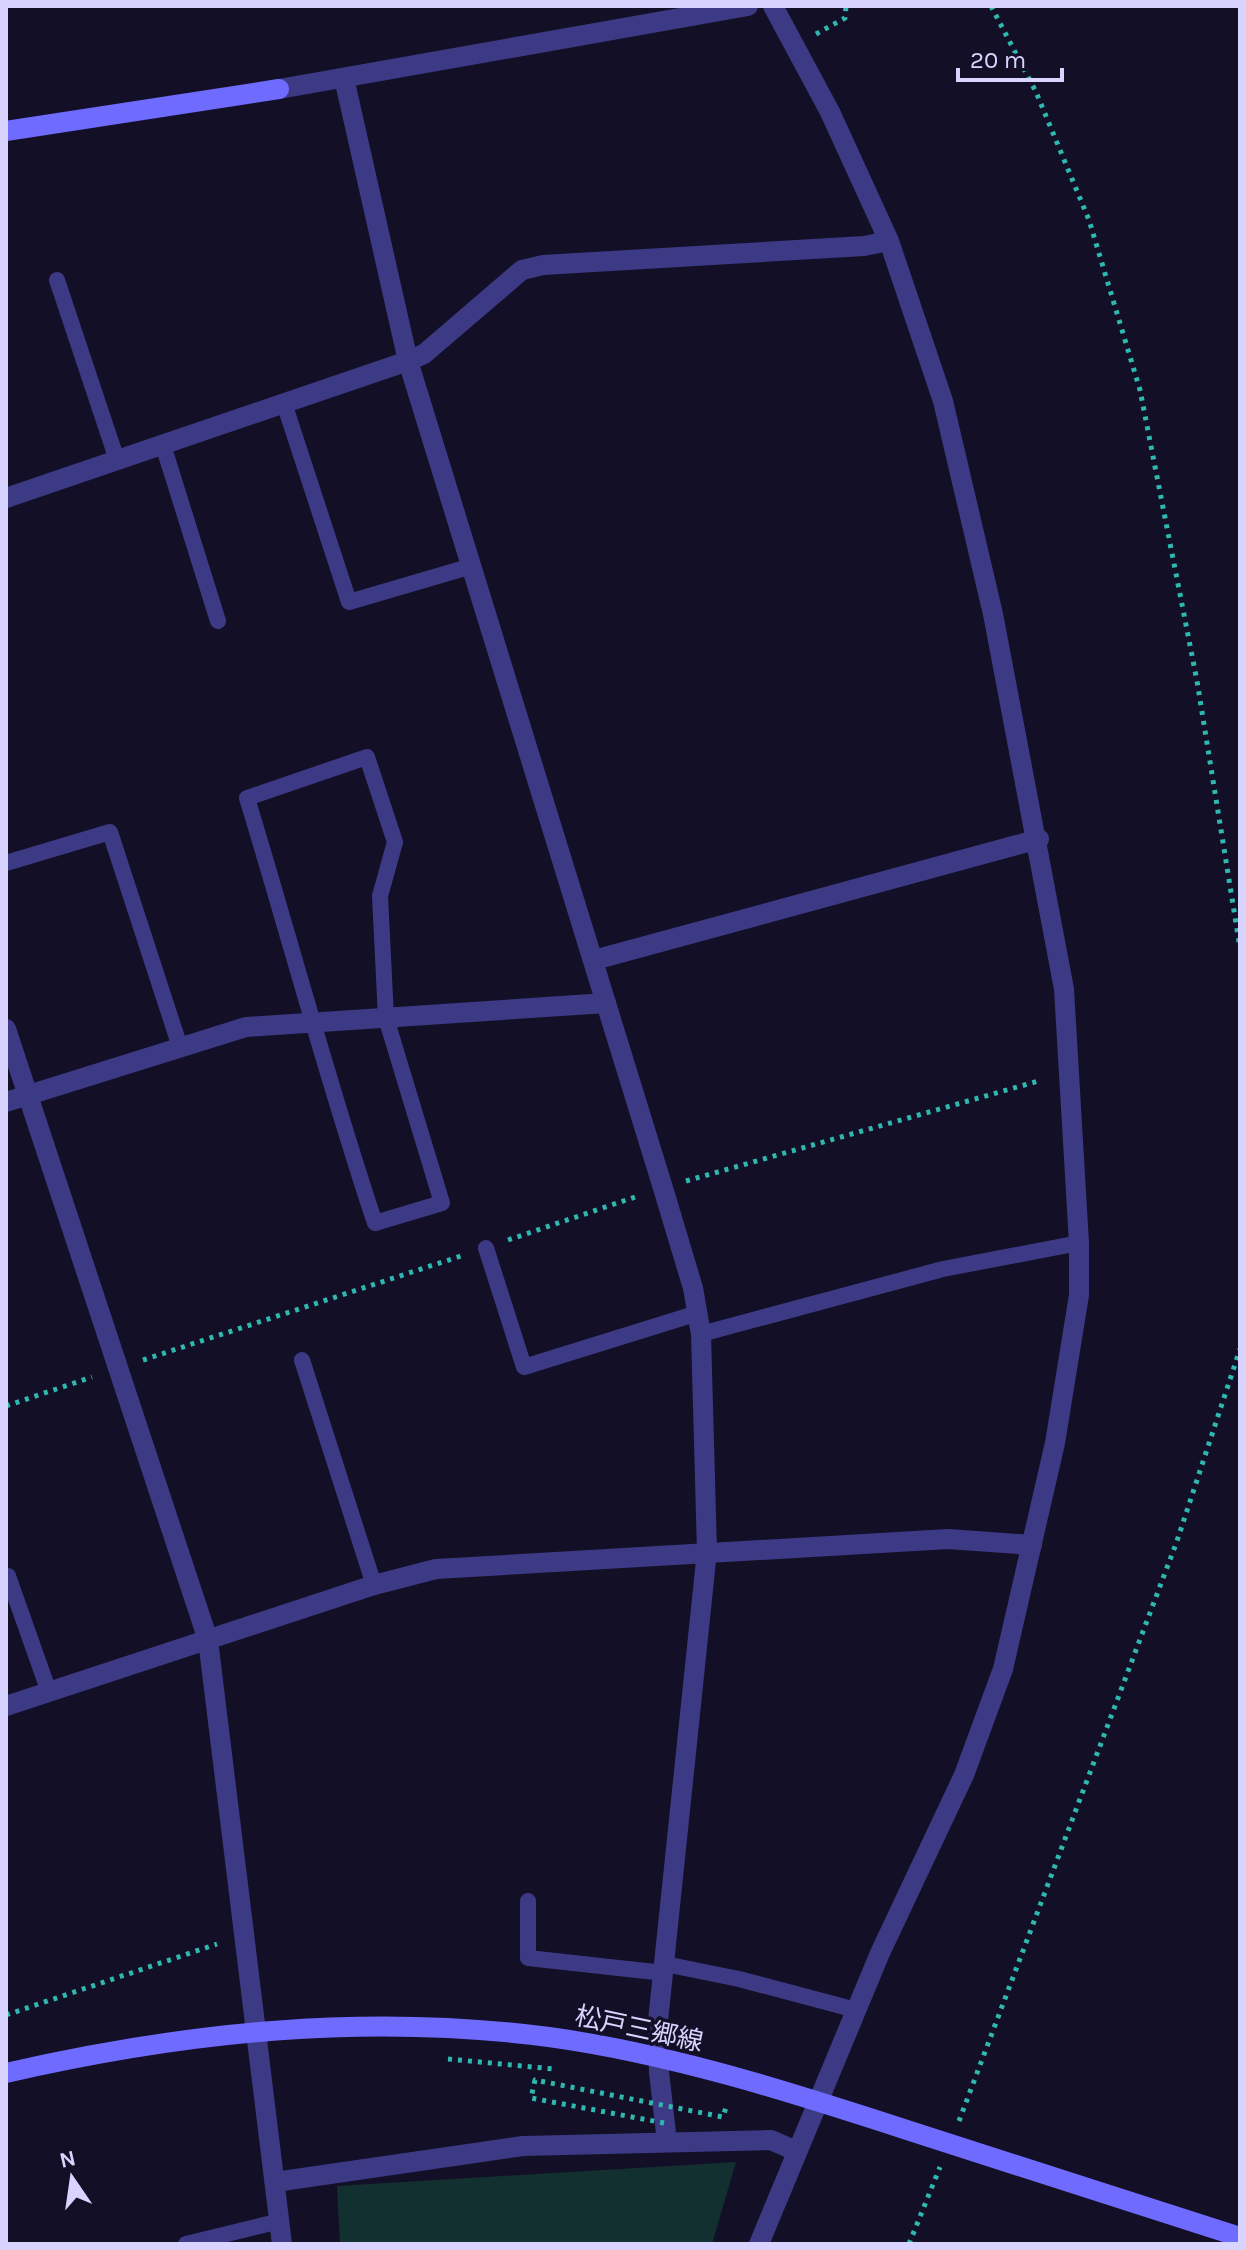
<svg xmlns="http://www.w3.org/2000/svg" width="1246" height="2250" font-family="Karla,'Noto Sans JP',sans-serif">
<style>
.green{fill:#12302f}
.lines{fill:none;stroke-linecap:round;stroke-linejoin:round}
.path{stroke:#2fb8b0;stroke-width:5;stroke-dasharray:4 6;stroke-linecap:butt}
.lane{stroke:#3d3a85;stroke-width:16}
.street{stroke:#3d3a85;stroke-width:20}
.secondary{stroke:#6f6bff;stroke-width:20}
.path-bridge{stroke:#2fb8b0;stroke-width:5;stroke-dasharray:4 6;stroke-linecap:butt}
.secondary-bridge{stroke:#6f6bff;stroke-width:20}
.labels{text-anchor:middle;dominant-baseline:central;stroke-width:7;stroke-linejoin:round;paint-order:stroke}
.street-label{font-size:26px;fill:#d9d4ff;stroke:#130f26}
</style>
<rect width="100%" height="100%" fill="#130f26"/>
<path class="green" d="M736 2162 712 2244H340L337 2186Z"/>
<g class="lines">
<g class="path">
<path d="M991 6 1036 92 1089 220 1140 390 1197 681 1240 948"/>
<path d="M816 34 845 18 846 6"/>
<path d="M686 1181 1042 1080"/>
<path d="M508 1240 638 1196"/>
<path d="M143 1360 464 1255"/>
<path d="M6 1406 92 1377"/>
<path d="M6 2015 217 1944"/>
<path d="M959 2121 1177 1541 1240 1349"/>
<path d="M909 2244 940 2167"/>
</g>
<g class="lane">
<path d="M57 280 117 460"/>
<path d="M284 403 349 602 472 566"/>
<path d="M163 445 218 621"/>
<path d="M367 757 395 842 380 896 386 1018 442 1203 375 1223C328 1083 290 939 247 798Z"/>
<path d="M6 863 110 832 180 1047"/>
<path d="M486 1248 524 1367 698 1313"/>
<path d="M701 1334 943 1269 1079 1243"/>
<path d="M302 1360 374 1585"/>
<path d="M8 1576 49 1692"/>
<path d="M528 1901V1958L664 1973"/>
<path d="M665 1964 739 1979 856 2010"/>
<path d="M186 2244 280 2221"/>
</g>
<g class="street">
<path d="M344 78 408 361 663 1188 693 1288 701 1334 707 1551 658 2021 659 2072 667 2142"/>
<path d="M279 89 748 6"/>
<path d="M6 498 408 361 424 354 522 270 543 265 864 246 889 241"/>
<path d="M594 960 1039 839"/>
<path d="M6 1029 208 1640 282 2244"/>
<path d="M6 1102 246 1027 606 1003"/>
<path d="M6 1706 374 1585 436 1569 948 1539 1032 1545"/>
<path d="M275 2182 523 2146 771 2140 796 2151"/>
<path d="M759 2244 880 1953 964 1775 1003 1669 1055 1443 1079 1295V1243L1064 989 993 614 943 401 889 241 830 112 773 6"/>
</g>
<path class="secondary" d="M6 131 279 89"/>
<g class="path-bridge">
<path d="M448 2059 554 2069"/>
<path d="M664 2123 531 2098 535 2080 723 2117 727 2104"/>
</g>
<path class="secondary-bridge" d="M6 2073C185 2032 366 2013 549 2037 672 2054 790 2092 907 2130 1018 2166 1129 2201 1240 2237"/>
</g>
<g class="labels">
<g class="street-label">
<text transform="translate(639 2029) rotate(12)">松戸三郷線</text>
</g>
</g>
<rect width="1246" height="2250" fill="none" stroke="#d9d4ff" stroke-width="16"/>
<g transform="translate(72 2178) rotate(347)" stroke="#130f26" stroke-width="6" paint-order="stroke">
<path d="M0-6L14 30L0 20L-14 30Z" fill="#d9d4ff"/>
<text y="-12" font-size="22" font-weight="bold" text-anchor="middle" fill="#d9d4ff">N</text>
</g>
<path d="M958 68v12h104v-12" fill="none" stroke="#d9d4ff" stroke-width="4"/>
<text x="970" y="68" font-size="24" fill="#d9d4ff" stroke="#130f26" stroke-width="6" paint-order="stroke">20 m</text>
</svg>
